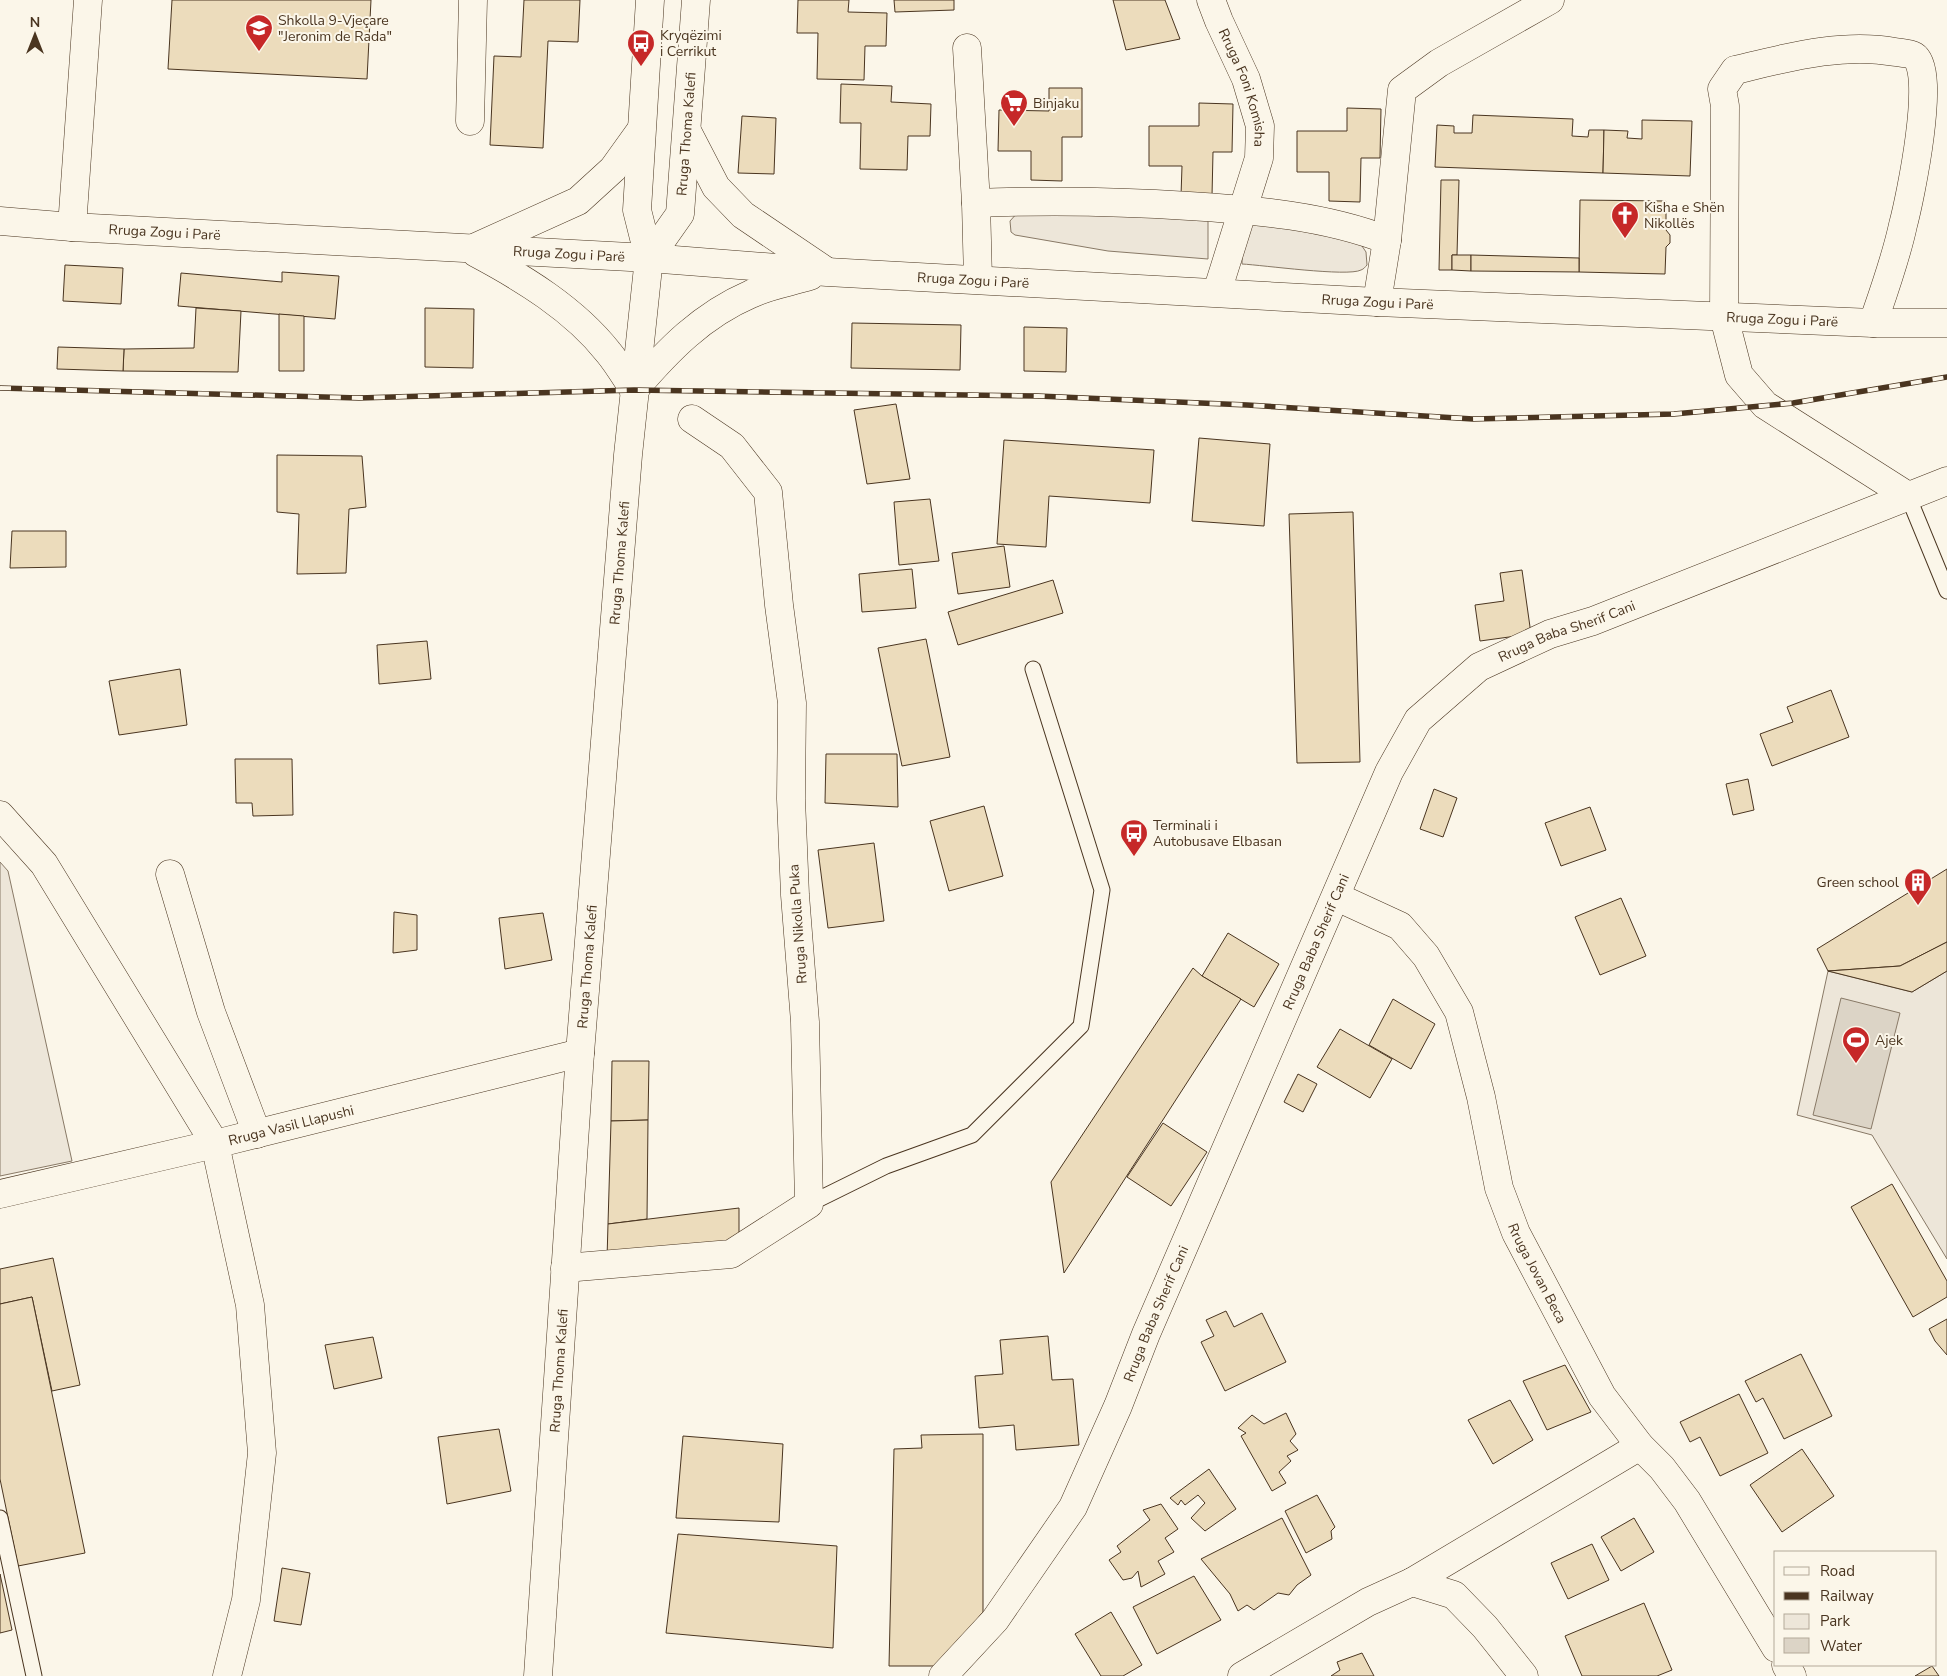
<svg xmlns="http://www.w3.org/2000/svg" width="1947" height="1676" font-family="'Nunito Sans',sans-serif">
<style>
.green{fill:#ede6d9;stroke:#887966}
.water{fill:#dcd4c6;stroke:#887966}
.building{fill:#ecdcbc;stroke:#4a3520}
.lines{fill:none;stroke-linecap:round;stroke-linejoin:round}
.lane-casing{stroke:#4a3520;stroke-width:17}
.street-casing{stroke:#4a3520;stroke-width:29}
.secondary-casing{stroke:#4a3520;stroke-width:29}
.primary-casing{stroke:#4a3520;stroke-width:29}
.lane{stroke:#fbf6e9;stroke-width:15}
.street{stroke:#fbf6e9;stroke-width:28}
.secondary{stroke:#fbf6e9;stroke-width:28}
.primary{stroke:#fbf6e9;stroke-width:28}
.rail-casing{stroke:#4a3520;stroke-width:5.5}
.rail{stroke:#fbf6e9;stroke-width:4;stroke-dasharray:11;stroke-linecap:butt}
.labels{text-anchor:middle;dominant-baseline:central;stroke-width:4;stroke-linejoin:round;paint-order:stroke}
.poi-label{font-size:14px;fill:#4a3520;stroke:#fbf6e9;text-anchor:start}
.street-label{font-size:14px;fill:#4a3520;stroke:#fbf6e9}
</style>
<rect width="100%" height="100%" fill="#fbf6e9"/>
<g class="green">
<path d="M1028 210 1208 220V259L1108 251 1015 235 1011 232 1010 221 1018 212Z"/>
<path d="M1243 223 1287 225 1360 243 1366 252 1367 265C1365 267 1364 269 1361 270 1348 277 1262 265 1242 264Z"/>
<path d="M0 862 8 871 72 1161 0 1176Z"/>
<path d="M1828 971 1912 992 1947 971V1259L1872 1135 1797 1115Z"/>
</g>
<path class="water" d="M1841 998 1900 1013 1871 1129 1813 1115Z"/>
<g class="building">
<path d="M172 0H371L367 79 168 69Z"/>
<path d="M524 0H580L578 42 548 41 543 148 490 145 494 56 521 57Z"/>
<path d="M798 0H849L848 12 887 13 886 46H865L864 80 817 79 818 33H797Z"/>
<path d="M894 0H954V10L895 12Z"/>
<path d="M1113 0H1165L1180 39 1126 50Z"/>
<path d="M841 84 892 86 891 102 931 104 930 136H908L907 170 860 169 861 123H840Z"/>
<path d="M1049 88H1082V137H1062V181L1031 180V151H998L999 110 1049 111Z"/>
<path d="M1199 103 1233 104 1232 152H1213L1212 196H1181L1182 166H1149V126H1199Z"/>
<path d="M1347 108 1381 109 1380 158H1361L1360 202 1329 201V172H1297V131H1347Z"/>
<path d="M1473 115 1573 119 1572 136 1588 137 1589 130H1604L1603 173 1435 167 1437 125 1454 126V133H1472Z"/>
<path d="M742 116 776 118 774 174 738 173Z"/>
<path d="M1642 120 1692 121 1690 176 1603 173 1604 130 1628 131 1627 138 1642 139Z"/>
<path d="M1441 180H1459L1457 255H1452V270H1439Z"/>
<path d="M1580 200 1666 201V230L1670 235V243L1666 247 1665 274 1579 272Z"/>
<path d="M1452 255H1471V271L1452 270Z"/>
<path d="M1471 255 1579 258V272L1471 271Z"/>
<path d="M65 265 123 268 121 304 63 301Z"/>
<path d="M282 272 339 276 335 319 178 306 181 273 282 282Z"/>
<path d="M196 308 241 311 238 372 123 371 124 349 194 348Z"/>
<path d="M425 308 474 309 473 368 425 367Z"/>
<path d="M279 314 304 316V371H279Z"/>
<path d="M852 323 961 325 960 370 851 368Z"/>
<path d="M1024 327 1067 328 1066 372 1024 371Z"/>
<path d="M58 347 124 349 123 371 57 369Z"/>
<path d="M896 404 910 479 867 484 854 410Z"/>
<path d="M1199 438 1270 444 1264 526 1192 521Z"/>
<path d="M1004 440 1154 450 1150 503 1049 496 1046 547 997 544Z"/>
<path d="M277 455 362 456 366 507 349 509 346 573 297 574 299 514 277 512Z"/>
<path d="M930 499 939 561 899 565 894 502Z"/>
<path d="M1353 512 1360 762 1297 763 1289 514Z"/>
<path d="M12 531H66V567L10 568Z"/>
<path d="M1004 546 1010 587 958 594 952 553Z"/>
<path d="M912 569 916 608 862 612 859 574Z"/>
<path d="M1522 570 1531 634 1480 641 1475 605 1504 601 1500 573Z"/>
<path d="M1053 580 1063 613 958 645 948 612Z"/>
<path d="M926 639 950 757 902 766 878 648Z"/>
<path d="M427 641 431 679 379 684 377 645Z"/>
<path d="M180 669 187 725 119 735 109 681Z"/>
<path d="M1831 690 1849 737 1772 766 1760 734 1793 722 1787 707Z"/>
<path d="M826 754H897L898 807 825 803Z"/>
<path d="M235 759H292L293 815 253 816 252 803H236Z"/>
<path d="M1748 779 1754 810 1733 815 1726 784Z"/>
<path d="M1434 789 1457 798 1443 837 1420 829Z"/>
<path d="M984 806 1003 876 949 891 930 821Z"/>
<path d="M1590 807 1606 850 1561 866 1545 823Z"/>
<path d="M874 843 884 921 828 928 818 850Z"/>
<path d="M1947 869V942L1900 966 1828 971 1817 949Z"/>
<path d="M1621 898 1646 956 1600 975 1575 917Z"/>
<path d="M394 912 417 915V950L393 953Z"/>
<path d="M543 913 552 960 505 969 499 918Z"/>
<path d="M1228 933 1279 964 1254 1007 1202 976Z"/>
<path d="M1947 942V971L1912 992 1828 971 1900 966Z"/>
<path d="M1193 968 1202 976 1241 999 1064 1273 1051 1182Z"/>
<path d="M1393 999 1435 1024 1411 1069 1369 1045Z"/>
<path d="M1340 1029 1392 1059 1370 1098 1317 1067Z"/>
<path d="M612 1061H649L648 1120 611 1121Z"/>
<path d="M1298 1074 1317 1084 1303 1112 1284 1102Z"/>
<path d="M648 1120 647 1219 608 1224 611 1121Z"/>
<path d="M1163 1123 1207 1152 1171 1206 1127 1177Z"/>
<path d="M1892 1184 1947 1281V1297L1913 1317 1851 1207Z"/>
<path d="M739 1208V1240L607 1259 608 1224Z"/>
<path d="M53 1258 80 1385 52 1391 32 1297 0 1304V1269Z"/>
<path d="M32 1297 85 1553 18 1566 0 1479V1304Z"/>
<path d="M1226 1311 1234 1327 1262 1313 1286 1362 1225 1391 1201 1342 1214 1336 1206 1320Z"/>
<path d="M1947 1319V1355L1935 1341 1929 1329Z"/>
<path d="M1048 1336 1052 1380 1073 1379 1079 1445 1016 1450 1014 1425 979 1428 975 1376 1003 1374 1000 1340Z"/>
<path d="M373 1337 382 1378 334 1389 325 1345Z"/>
<path d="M1801 1354 1832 1416 1784 1439 1763 1398 1756 1402 1745 1381Z"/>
<path d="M1565 1365 1591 1412 1547 1430 1523 1381Z"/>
<path d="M1739 1394 1768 1453 1720 1476 1700 1437 1690 1442 1680 1422Z"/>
<path d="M1510 1400 1533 1440 1493 1464 1468 1420Z"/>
<path d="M1286 1413 1296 1434 1290 1441 1298 1450 1287 1456 1291 1461 1279 1472 1286 1483 1272 1491 1241 1436 1246 1433 1238 1428 1252 1415 1264 1424Z"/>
<path d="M499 1429 511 1491 447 1504 438 1437Z"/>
<path d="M983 1434V1612L938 1666H889L894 1449 922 1448 921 1435Z"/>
<path d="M683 1436 783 1444 779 1522 676 1518Z"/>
<path d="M1802 1449 1834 1496 1782 1532 1750 1485Z"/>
<path d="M1209 1469 1236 1509 1205 1531 1191 1518 1205 1503 1198 1495 1185 1505 1181 1500 1178 1505 1170 1498Z"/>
<path d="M1317 1495 1335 1527 1331 1531 1332 1539 1306 1553 1285 1511Z"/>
<path d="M1161 1504 1178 1529 1165 1538 1174 1552 1158 1561 1165 1574 1141 1587 1138 1571 1132 1578 1123 1580 1109 1560 1121 1552 1117 1546 1150 1520 1143 1510Z"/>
<path d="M1282 1518 1311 1575 1297 1585 1289 1595 1278 1593 1254 1610 1247 1605 1238 1611 1230 1594 1201 1559Z"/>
<path d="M1634 1518 1654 1552 1621 1571 1601 1537Z"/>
<path d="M678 1534 837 1546 833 1648 666 1633Z"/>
<path d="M1592 1544 1609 1580 1568 1599 1551 1563Z"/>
<path d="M282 1568 310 1573 301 1625 274 1621Z"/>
<path d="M0 1574 12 1630 0 1633Z"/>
<path d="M1194 1576 1221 1620 1157 1654 1133 1607Z"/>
<path d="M1644 1603 1672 1670 1657 1676H1582L1565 1636Z"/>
<path d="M1111 1612 1142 1665 1123 1676H1101L1075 1634Z"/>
<path d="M1362 1653 1374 1676H1331L1340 1670 1337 1662Z"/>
<path d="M1932 1666 1939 1676H1915Z"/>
</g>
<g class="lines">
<g class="lane-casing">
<g id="lane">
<path d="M1908 496 1947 591"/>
<path d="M809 1204 886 1166 972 1135 1081 1026 1102 890 1033 669"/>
<path d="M0 1518 34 1676"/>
</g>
</g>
<g class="street-casing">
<g id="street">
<path id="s1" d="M1211 0 1219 21 1246 79 1260 126 1259 158 1217 292"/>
<path d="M967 48 976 203 978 279"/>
<path d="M470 121 473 0"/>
<path d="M976 203C1049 200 1116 201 1189 206 1256 210 1325 216 1387 240"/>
<path d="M72 227 88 0"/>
<path d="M1377 302 1387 240 1402 90 1439 63 1550 0"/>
<path d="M1873 323C1884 291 1896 258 1903 225 1910 199 1937 70 1914 56 1909 53 1901 53 1895 52 1842 42 1786 58 1735 70L1722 89 1725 106 1724 317 1739 375 1765 405 1908 496"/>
<path d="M0 815 44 864 215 1144 250 1305 262 1453 246 1600 227 1676"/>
<path d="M170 874 211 1012 257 1134"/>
<path id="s2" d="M1337 897 1400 926 1426 956 1459 1012 1481 1097 1499 1188 1516 1233 1602 1396 1640 1446 1662 1468 1687 1501 1776 1648"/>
<path id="s3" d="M0 1194 215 1144 580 1053"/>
<path d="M565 1268 731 1254 809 1204 805 1022 795 895 791 799 792 703 779 605 768 492 732 446 692 419"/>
<path d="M1412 1582 1640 1446"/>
<path d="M1786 1665 1792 1676"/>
<path id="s4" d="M943 1676 995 1620 1073 1507 1118 1406 1146 1334 1389 772 1418 720 1479 667 1550 634 1593 621 1947 481"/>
<path d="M1242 1676 1368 1602 1412 1582 1454 1595 1485 1627 1524 1676"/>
</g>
</g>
<g class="secondary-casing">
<g id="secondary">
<path id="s5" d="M538 1676 580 1053 628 455 649 258"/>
</g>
</g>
<g class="primary-casing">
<g id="primary">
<path d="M688 133 716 187 743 215 826 271"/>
<path id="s6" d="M0 221 72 227 649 258 827 272 1377 302 1873 323H1947"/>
<path d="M476 247 578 201 613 169 641 130"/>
<path d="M476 253C523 278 574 309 608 352 618 364 626 378 634 390 668 350 702 315 751 294 769 285 791 282 810 276"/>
<path id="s7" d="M649 258 680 214 696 0"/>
<path d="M649 258 637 210 650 0"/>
</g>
</g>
<use href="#lane" class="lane"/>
<use href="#street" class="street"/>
<use href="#secondary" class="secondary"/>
<use href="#primary" class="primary"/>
<g class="rail-casing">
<path id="rail" d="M0 388 359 398 634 390 1038 396 1247 405 1473 419 1674 414 1793 403 1947 377"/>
</g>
<use href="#rail" class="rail"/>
</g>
<defs>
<g id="school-pin" transform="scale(1.4375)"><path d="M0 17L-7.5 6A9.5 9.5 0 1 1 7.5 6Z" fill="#c62828" stroke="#fbf6e9"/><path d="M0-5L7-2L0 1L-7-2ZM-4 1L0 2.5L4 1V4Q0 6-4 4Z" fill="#fff"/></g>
<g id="bus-pin" transform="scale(1.4375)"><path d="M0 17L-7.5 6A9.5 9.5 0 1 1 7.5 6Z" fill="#c62828" stroke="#fbf6e9"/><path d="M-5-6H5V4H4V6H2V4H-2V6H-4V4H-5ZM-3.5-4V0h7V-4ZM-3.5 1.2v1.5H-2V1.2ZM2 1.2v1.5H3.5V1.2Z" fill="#fff"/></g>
<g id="supermarket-pin" transform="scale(1.4375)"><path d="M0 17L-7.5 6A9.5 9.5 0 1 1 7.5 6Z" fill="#c62828" stroke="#fbf6e9"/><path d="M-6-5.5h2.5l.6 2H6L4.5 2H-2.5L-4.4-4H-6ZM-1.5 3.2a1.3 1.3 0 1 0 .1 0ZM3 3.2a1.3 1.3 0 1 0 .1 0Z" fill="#fff"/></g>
<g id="church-pin" transform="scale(1.4375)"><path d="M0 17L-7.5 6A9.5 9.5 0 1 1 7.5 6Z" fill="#c62828" stroke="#fbf6e9"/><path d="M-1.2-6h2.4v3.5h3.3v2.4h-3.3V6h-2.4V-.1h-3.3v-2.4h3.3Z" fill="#fff"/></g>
<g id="building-pin" transform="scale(1.4375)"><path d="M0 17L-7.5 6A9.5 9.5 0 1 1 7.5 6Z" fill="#c62828" stroke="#fbf6e9"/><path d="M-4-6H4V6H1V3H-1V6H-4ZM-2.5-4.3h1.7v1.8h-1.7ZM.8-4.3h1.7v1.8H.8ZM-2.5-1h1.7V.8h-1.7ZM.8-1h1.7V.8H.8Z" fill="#fff"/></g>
<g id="stadium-pin" transform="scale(1.4375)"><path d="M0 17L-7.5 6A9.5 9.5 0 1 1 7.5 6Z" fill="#c62828" stroke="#fbf6e9"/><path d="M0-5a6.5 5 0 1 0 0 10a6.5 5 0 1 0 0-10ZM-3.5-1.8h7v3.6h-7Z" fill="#fff"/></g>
</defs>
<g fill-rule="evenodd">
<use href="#school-pin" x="259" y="28"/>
<use href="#bus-pin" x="641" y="43"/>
<use href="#supermarket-pin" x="1014" y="103"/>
<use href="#church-pin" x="1625" y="215"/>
<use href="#bus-pin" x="1134" y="833"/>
<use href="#building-pin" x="1918" y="882"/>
<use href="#stadium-pin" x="1856" y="1040"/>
</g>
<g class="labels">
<g class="poi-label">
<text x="278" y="20">Shkolla 9-Vjeçare<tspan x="278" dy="16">"Jeronim de Rada"</tspan></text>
<text x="660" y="35">Kryqëzimi<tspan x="660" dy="16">i Cerrikut</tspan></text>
<text x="1033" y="103">Binjaku</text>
<text x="1644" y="207">Kisha e Shën<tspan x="1644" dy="16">Nikollës</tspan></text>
<text x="1153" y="825">Terminali i<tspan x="1153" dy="16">Autobusave Elbasan</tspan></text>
<text x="1899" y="882" text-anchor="end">Green school</text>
<text x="1875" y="1040">Ajek</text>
</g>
<g class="street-label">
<text stroke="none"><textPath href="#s1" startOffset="94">Rruga Foni Komisha</textPath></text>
<text stroke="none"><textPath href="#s7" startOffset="134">Rruga Thoma Kalefi</textPath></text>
<text stroke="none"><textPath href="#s6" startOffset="165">Rruga Zogu i Parë</textPath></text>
<text stroke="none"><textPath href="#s6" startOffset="570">Rruga Zogu i Parë</textPath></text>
<text stroke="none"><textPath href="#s6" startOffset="975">Rruga Zogu i Parë</textPath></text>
<text stroke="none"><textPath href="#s6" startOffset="1380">Rruga Zogu i Parë</textPath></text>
<text stroke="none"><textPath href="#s6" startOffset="1785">Rruga Zogu i Parë</textPath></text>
<text stroke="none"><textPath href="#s5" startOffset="1116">Rruga Thoma Kalefi</textPath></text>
<text stroke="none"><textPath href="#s4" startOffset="1249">Rruga Baba Sherif Cani</textPath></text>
<text transform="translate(798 924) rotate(-94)">Rruga Nikolla Puka</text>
<text stroke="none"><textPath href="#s4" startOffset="829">Rruga Baba Sherif Cani</textPath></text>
<text stroke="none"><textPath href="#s5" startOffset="711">Rruga Thoma Kalefi</textPath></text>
<text stroke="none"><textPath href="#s3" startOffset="299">Rruga Vasil Llapushi</textPath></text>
<text stroke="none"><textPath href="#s2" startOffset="448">Rruga Jovan Beca</textPath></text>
<text stroke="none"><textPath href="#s4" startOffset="424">Rruga Baba Sherif Cani</textPath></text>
<text stroke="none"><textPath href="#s5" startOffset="306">Rruga Thoma Kalefi</textPath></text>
</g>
</g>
<rect x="1774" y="1551" width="162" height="115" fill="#fbf6e9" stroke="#b4a999"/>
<rect x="1784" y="1567" width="25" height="8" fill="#fbf6e9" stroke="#b4a999"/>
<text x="1820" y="1576" font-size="15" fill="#4a3520">Road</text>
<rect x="1784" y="1592" width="25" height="8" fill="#4a3520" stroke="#b4a999"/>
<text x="1820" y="1601" font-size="15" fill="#4a3520">Railway</text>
<rect x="1784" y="1614" width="25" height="15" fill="#ede6d9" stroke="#b4a999"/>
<text x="1820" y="1626" font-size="15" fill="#4a3520">Park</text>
<rect x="1784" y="1638" width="25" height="15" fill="#dcd4c6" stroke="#b4a999"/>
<text x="1820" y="1651" font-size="15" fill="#4a3520">Water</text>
<g transform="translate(35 35)" stroke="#fbf6e9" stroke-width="4" paint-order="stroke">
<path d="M0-4L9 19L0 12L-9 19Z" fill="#4a3520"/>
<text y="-8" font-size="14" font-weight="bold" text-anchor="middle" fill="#4a3520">N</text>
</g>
</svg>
